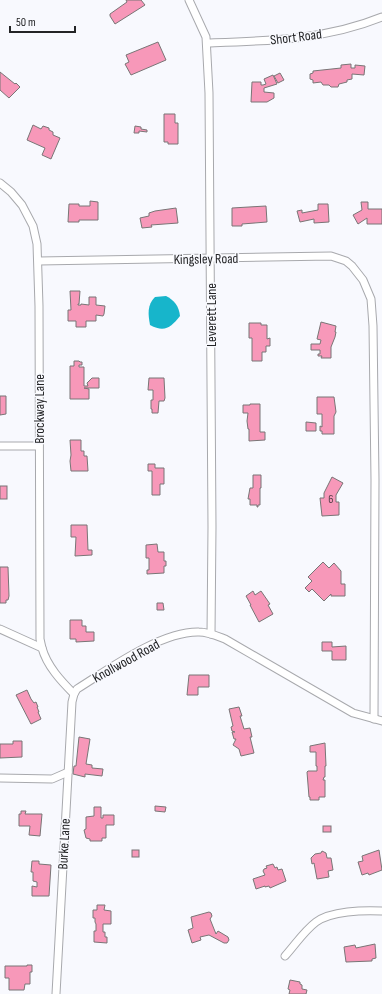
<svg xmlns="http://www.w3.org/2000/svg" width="382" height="994" font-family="'Sofia Sans Condensed',sans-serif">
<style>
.water{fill:#17b5cb}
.building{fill:#f798b9;stroke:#797576}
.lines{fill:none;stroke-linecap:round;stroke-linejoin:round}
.minor-casing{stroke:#a8a9ad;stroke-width:9}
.minor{stroke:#fff;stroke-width:7}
.labels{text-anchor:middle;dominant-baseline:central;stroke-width:3;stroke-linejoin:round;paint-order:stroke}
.number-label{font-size:12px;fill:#58414b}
.street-label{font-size:14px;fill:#232426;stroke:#f8f9fe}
</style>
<rect width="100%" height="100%" fill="#f8f9fe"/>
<path class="water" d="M166 296C174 300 179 306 180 316 171 327 165 333 150 325 148 314 147 305 155 297Z"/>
<g class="building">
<path d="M126 0H141L145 5 115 24 110 16V14L127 2Z"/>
<path d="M158 42 166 60 131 75 125 64 129 62 126 55Z"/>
<path d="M351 64V68H355V65L365 66 364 75 352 74V79L347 80V82L339 84 338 87H331L329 85H323L321 82 313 83V80L310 79V74L313 73V71L341 68V65Z"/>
<path d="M0 72 15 84 16 83 20 87 9 98 0 90Z"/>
<path d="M280 73 284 80 278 83 274 76Z"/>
<path d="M273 75 277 84 264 88V92L274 93V98L267 102H251L252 82H261V85H263L266 84 264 79Z"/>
<path d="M164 114H175V123H178V144H168V142H164Z"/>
<path d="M33 125 41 129 43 126 49 128V130L53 132V135L60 138 51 159 42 155 45 148 27 140Z"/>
<path d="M135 126 141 127V129L147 130V132L139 131V133H134Z"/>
<path d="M90 201 98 202V220H79V222H68L69 204H79V206H90Z"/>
<path d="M361 202H368V209H382V224H367V218L358 224 353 215 362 210Z"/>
<path d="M318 204H328L329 222 314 223V219L300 222 297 211 302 210V213L318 210Z"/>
<path d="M266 206 267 222 242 224V226H232V208Z"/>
<path d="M176 208 178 223 151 225 152 227 142 228 140 218 149 216V213L155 211Z"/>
<path d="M70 291H80L79 304H78V305H81V304L89 305V297H96V305L105 306 104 314 103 316 96 315V321H86V327H76V321H68V310H71Z"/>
<path d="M321 322 336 326 335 332H336L335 337 331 347V358H321L322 356H318V354H320V350H311V344H320L321 340 317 339Z"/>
<path d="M249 323H261V325H267V339L270 338V346H266V352H262V361H252V338H249Z"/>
<path d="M74 361H79L80 362H82V365H79V367H84V386H88L87 383 92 378H99V388H84L89 389V399H70V366H74Z"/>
<path d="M149 378H164L165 398 164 401H159L158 413H152V409H151V400H153V390H148Z"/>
<path d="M0 396H6V414L0 415Z"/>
<path d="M317 397H334L336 412 334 416V434H322V431H320V426L322 427V414H317Z"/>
<path d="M250 404H260V432H265V440L249 441V429H248L247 421 248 413H243V405H250Z"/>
<path d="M306 422 316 423V431H306Z"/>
<path d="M70 440H81V451H84V456H87L88 471H71L70 461 71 455Z"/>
<path d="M148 464H155V468H164V484H160V495H152V471H148Z"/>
<path d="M253 475H261V488H260V505H258V507H257V505H250V499H248L250 488H253Z"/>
<path d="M332 477 343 483 336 495V502H339V515L322 516 320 498H324V493Z"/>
<rect x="0" y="486" width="7" height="13"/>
<path d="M71 525H87L88 550H92V555L75 556 76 537H71Z"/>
<path d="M157 544 158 552H164V561H166V566H164V573L147 574V570H149V558H146V545Z"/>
<path d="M323 562 329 568 334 563 341 571V584H345V596H331V594L324 601 312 589 309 592 305 588 312 581 308 577Z"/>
<path d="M0 567H8L9 596 8 600H6V603H0Z"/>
<path d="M253 591 255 595 261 591 270 604 268 605 273 614 259 622 250 605H251L246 596Z"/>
<path d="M157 603H163L164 610H157Z"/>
<path d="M70 620H82V626H86V632H94V641L76 642V639H70Z"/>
<path d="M322 642H332V647L346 646V660H332V651H322Z"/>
<path d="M189 675H209V687H198V695H187Z"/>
<path d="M27 690 31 699 34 703 36 702 38 707H37L39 712H38L41 719 31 724 16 695Z"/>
<path d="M239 707 242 716H240L244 729 250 728 252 737H250L254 753 241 756 239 749 233 745 236 739H234L232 732H235L232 731 231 727 233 726 229 709Z"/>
<path d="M79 737 90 739 86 764 92 765V768L103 769 102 776 85 774V777L73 774 74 766H76Z"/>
<path d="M13 741H22V757L0 758V744H13Z"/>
<path d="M325 743 326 766H325V777H324L323 780H325V797H319V800H310V797H309L307 772 308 771H317V766H316V752H310V746Z"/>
<path d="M155 806 166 807 165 812 155 811Z"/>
<path d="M94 807H101V818H103V815H114V825H106V838H102V841H90V839L86 838 84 830 86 829V817L94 816Z"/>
<path d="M21 811H26L25 814H42L40 836 29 835 30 826H19V814H21Z"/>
<rect x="323" y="826" width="8" height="6"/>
<rect x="132" y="850" width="7" height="7"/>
<path d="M379 850 382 870 369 875 368 873 362 875 358 862 363 861 362 856Z"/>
<path d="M322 851 326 853 327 858H331L333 870 328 871 329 877 317 879 314 863 312 864 311 858 315 854 321 853Z"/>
<path d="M32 861H39V864L51 865 49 896H32V886L37 887V882L33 881V872H31Z"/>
<path d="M273 864 275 868 277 867 278 870 282 869 286 881 270 888 269 886 265 887V886L256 889 253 879 265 875 263 871 264 869 267 868 266 866Z"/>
<path d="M97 905H105L104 910 111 911V924H103V932H105V937H107V943L94 942V931H96V924L95 922V918H93V910H97Z"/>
<path d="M209 912 211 913 212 916 210 919 216 934 218 931 228 937 229 940 227 943H224L209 935 200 937 201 940 192 943 188 930 193 928 191 917Z"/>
<path d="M375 944 376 958 372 959V961L346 962 344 947 355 945 356 948Z"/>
<path d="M27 965H32V972H30V984H25L24 990H9V978H5V966H27Z"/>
<path d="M290 980 300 982V984L302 985V989L307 990 306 994H289L290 990 288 989Z"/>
</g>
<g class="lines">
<g class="minor-casing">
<g id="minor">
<path d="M189 0 206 37 209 93 212 527 211 634"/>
<path d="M207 43C267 41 326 40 382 17"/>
<path d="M0 183 11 192 22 205 33 226 37 244 39 306 40 639 42 648"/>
<path d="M39 261 331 256 346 261 352 266 363 280 371 299 373 326 375 480 374 719"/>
<path d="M0 446H39"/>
<path d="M0 629 42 648C47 666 61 681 74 694"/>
<path d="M0 778 52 779 68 772"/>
<path d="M285 956C295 945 304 931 316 922 331 911 363 910 382 911"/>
<path d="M56 994 72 702 74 694 77 689C109 669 161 631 199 632 208 632 217 636 225 639L353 713 382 721"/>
</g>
</g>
<use href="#minor" class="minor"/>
</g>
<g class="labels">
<g class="number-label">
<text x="331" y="499">6</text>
</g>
<g class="street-label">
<text transform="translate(296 37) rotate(-7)">Short Road</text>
<text transform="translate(206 259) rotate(-1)">Kingsley Road</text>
<text transform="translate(211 315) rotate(-90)">Leverett Lane</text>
<text transform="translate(39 409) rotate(-90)">Brockway Lane</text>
<text transform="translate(126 661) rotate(-29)">Knollwood Road</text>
<text transform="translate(64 844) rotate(-87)">Burke Lane</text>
</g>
</g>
<path d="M10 26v6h65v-6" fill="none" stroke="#232426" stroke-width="2"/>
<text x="16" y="26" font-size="12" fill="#232426" stroke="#f8f9fe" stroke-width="3" paint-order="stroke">50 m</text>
</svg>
